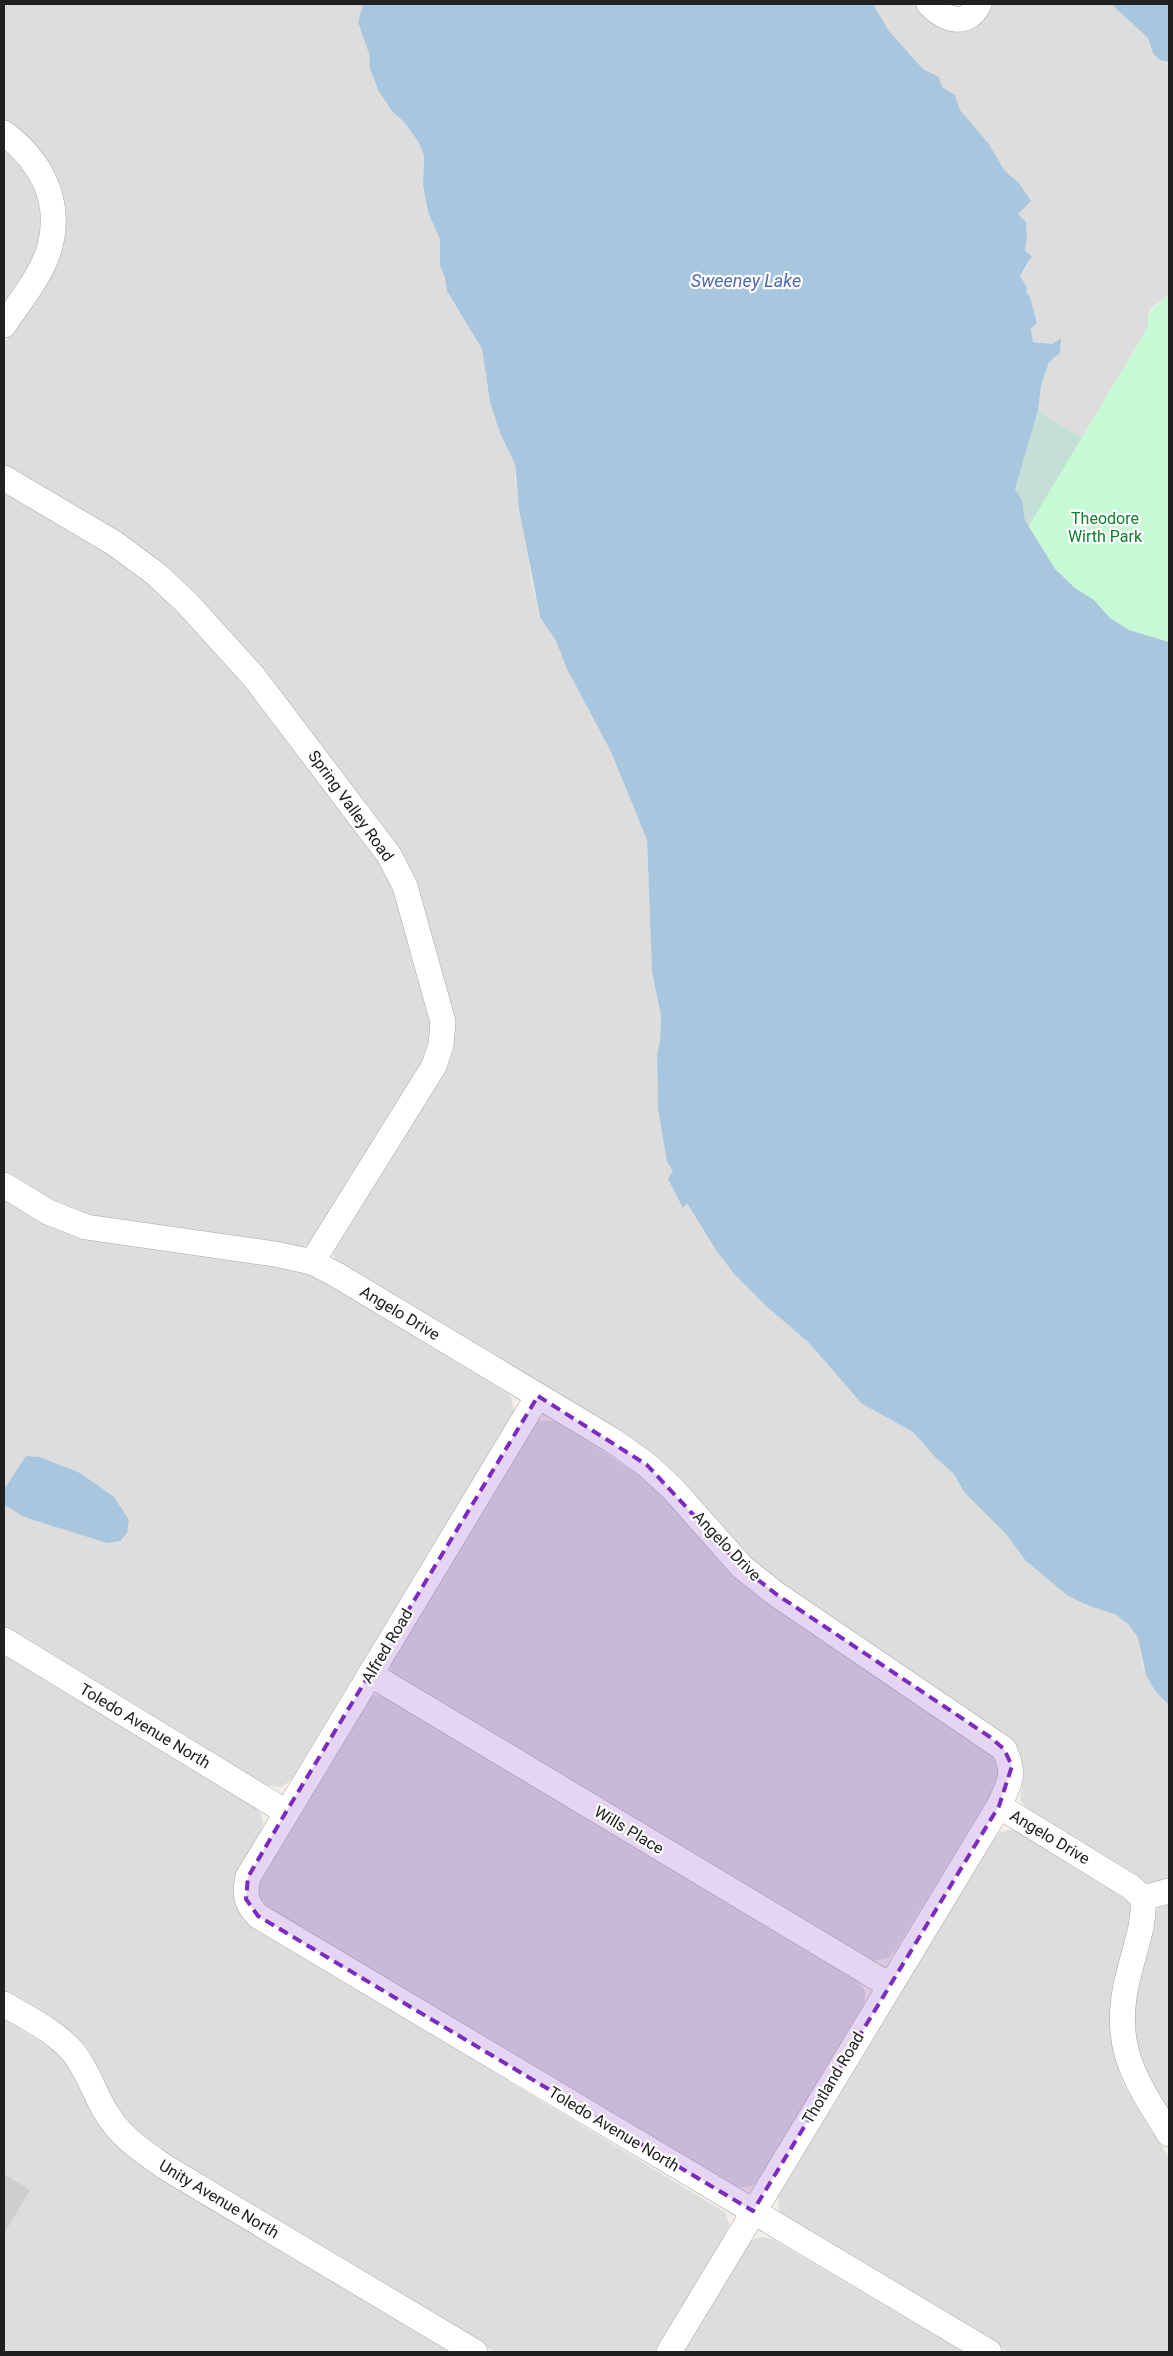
<svg xmlns="http://www.w3.org/2000/svg" width="1173" height="2356" font-family="Roboto,sans-serif">
<style>
.residential{fill:#dedddd}
.religious{fill:#cecece}
.wetland{fill:#c4dfd8}
.park{fill:#c5fad4}
.water{fill:#a8c7de}
.lines{fill:none;stroke-linecap:round;stroke-linejoin:round}
.minor-casing{stroke:#a7a7a7;stroke-width:26}
.minor{stroke:#fff;stroke-width:25}
.marked{fill:#7b2cbf;fill-opacity:0.2;stroke:#7b2cbf;stroke-width:4;stroke-dasharray:10 6;stroke-linejoin:round}
.labels{text-anchor:middle;dominant-baseline:central;stroke-width:4.5;stroke-linejoin:round;paint-order:stroke}
.park-label{font-size:16px;fill:#0c802d;stroke:#fff}
.street-label{font-size:16px;fill:#202020;stroke:#fff}
.water-label{font-size:18px;font-style:italic;fill:#4c6ab1;stroke:#fff}
</style>
<rect width="100%" height="100%" fill="#f1efe7"/>
<g class="residential">
<path d="M4 4H363L358 22 369 54 370 69 379 92 392 111 405 123 419 143 424 156 423 185 428 212 440 240V266L445 278 447 291 482 349 490 402 500 433 515 464V479L532 583 540 617 556 641 566 667 611 752 647 840 652 972 661 1016 660 1041 657 1054 658 1108 667 1162 673 1171 683 1207 687 1202 735 1275 767 1307 808 1342 862 1404 913 1432 936 1458 954 1474 964 1492 1005 1533 1026 1561 1068 1596 1089 1606 1116 1614 1128 1624 1138 1638 1143 1666 1156 1692 1169 1705V1884H1148L1027 1811 1020 1799 1024 1773 1018 1751 747 1559 698 1503 334 1260 333 1251 440 1075 419 899 261 671 4 468V344L41 288 62 243 4 123Z"/>
<path d="M873 4H922L985 15 991 4H1111L1148 38 1153 55 1160 60 1169 62V292L1166 297 1151 308 1148 315V327L1082 438 1038 411 1041 386 1049 362 1060 353V339L1052 344 1033 342 1031 329 1037 323 1030 297 1025 292 1027 288 1020 276 1030 262 1025 251 1027 237 1017 214 1030 201 1019 183 1004 170 989 144 960 110 955 95 942 87 939 77 923 69 889 31Z"/>
<path d="M4 147 29 176 38 199 41 218 39 239 31 262 4 303Z"/>
<path d="M4 491 128 565 180 611 230 666 378 860 389 878 432 1013V1040L427 1054 314 1240 306 1246 299 1247 87 1219 61 1207 4 1173Z"/>
<path d="M4 1197 303 1270 338 1288 504 1389 511 1397 514 1411 292 1779 282 1787 263 1785 4 1628Z"/>
<path d="M548 1420 556 1422 586 1440 637 1474 659 1492 733 1576 759 1596 992 1756 998 1763 1000 1770 996 1786 895 1951 888 1958 871 1961 397 1679 391 1671V1662L532 1425 539 1421Z"/>
<path d="M4 1654 254 1805 261 1814 263 1824 259 1835 238 1871 233 1891 238 1911 247 1923 726 2213 729 2225 727 2232 655 2352H495L161 2153 139 2136 119 2112 86 2046 67 2030 4 1992Z"/>
<path d="M377 1695 383 1696 858 1981 865 1991V1999L862 2009 758 2181 752 2186 738 2188 263 1907 259 1899V1881L370 1697Z"/>
<path d="M1010 1830 1018 1831 1124 1896 1130 1904 1132 1912 1111 2014 1110 2036 1122 2082 1169 2158V2352H1009L784 2218 779 2211 778 2195 992 1836 1000 1832Z"/>
<path d="M1169 1898V2114L1151 2084 1136 2045 1134 2022 1137 1985 1156 1912 1160 1903Z"/>
<path d="M4 2019 56 2052 68 2066 105 2130 117 2147 132 2159 149 2172 450 2352H4V2234L30 2190 4 2174Z"/>
<path d="M762 2237 772 2239 964 2352H683L747 2245 754 2239Z"/>
</g>
<path class="religious" d="M4 2174 30 2190 4 2234Z"/>
<path class="wetland" d="M1038 411 1082 438 1029 526 1025 520 1022 500 1015 489Z"/>
<path class="park" d="M1169 292V642L1129 630 1110 618 1094 600 1075 588 1055 569 1029 526 1148 327C1148 303 1159 309 1169 292Z"/>
<g class="water">
<path d="M363 4H873L889 31 923 69 939 77 942 87 955 95 960 110 989 144 1004 170 1019 183 1031 201 1018 214 1026 222 1027 237 1025 251 1032 256 1020 276 1027 288 1026 292 1030 297 1037 323 1031 329 1033 342 1052 344 1061 338 1060 353 1049 362 1041 386 1038 411 1015 489 1022 500 1025 520 1055 569 1075 588 1094 600 1110 618 1129 630 1169 642V1705L1156 1692 1146 1675 1138 1638 1128 1624 1115 1614 1089 1606 1068 1596 1026 1561 1005 1533 964 1492 954 1474 936 1458 913 1432 862 1404 808 1342 767 1307 735 1275 716 1250 687 1203 683 1208 668 1179 673 1171 667 1162 658 1109 657 1054 660 1041 661 1016 652 972 647 840 611 752 566 667 556 641 540 617 519 509 515 464 500 433 490 402 482 349 447 291 445 278 440 266V240L428 212 423 185 424 156 419 143 405 123 392 111 379 92 370 69 369 54 358 22Z"/>
<path d="M1111 4H1169V62L1160 60 1153 54 1148 38Z"/>
<path d="M26 1456 40 1457 80 1473 114 1497 129 1520 127 1533 120 1541 107 1543 24 1517 5 1505V1488Z"/>
</g>
<g class="lines">
<g class="minor-casing">
<g id="minor">
<path d="M929 4C944 20 967 28 979 4"/>
<path d="M4 133C40 160 62 199 50 246 43 274 20 301 4 325"/>
<path d="M4 478 114 543 156 574 187 603 254 677 389 855 405 886 443 1022 441 1045 434 1066 312 1262"/>
<path d="M4 1185 48 1212 86 1227 275 1254 312 1262 337 1275 615 1442 647 1465 673 1489 742 1567 776 1594 1004 1749C1016 1775 1010 1781 999 1806L669 2352"/>
<path d="M538 1396 248 1877C244 1894 246 1904 258 1916L989 2352"/>
<path d="M4 1640 286 1812"/>
<path d="M370 1674 889 1985"/>
<path d="M999 1806 1131 1887 1143 1898C1145 1924 1135 1948 1129 1973 1110 2043 1133 2077 1169 2134"/>
<path d="M1143 1898 1169 1891"/>
<path d="M4 2004C27 2018 55 2031 73 2052 87 2069 93 2090 104 2109 119 2136 141 2150 165 2167L475 2352"/>
</g>
</g>
<use href="#minor" class="minor"/>
</g>
<path class="marked" d="M538 1396 647 1465 742 1567 776 1594 990 1737 1004 1749 1012 1766 999 1806 753 2211 258 1916 246 1899 248 1877 286 1812Z"/>
<g class="labels">
<g class="park-label">
<text x="1105" y="518">Theodore<tspan x="1105" dy="18">Wirth Park</tspan></text>
</g>
<g class="street-label">
<text transform="translate(351 806) rotate(54)">Spring Valley Road</text>
<text transform="translate(400 1313) rotate(31)">Angelo Drive</text>
<text transform="translate(727 1546) rotate(46)">Angelo Drive</text>
<text transform="translate(387 1646) rotate(-59)">Alfred Road</text>
<text transform="translate(145 1726) rotate(31)">Toledo Avenue North</text>
<text transform="translate(629 1830) rotate(31)">Wills Place</text>
<text transform="translate(1050 1837) rotate(31)">Angelo Drive</text>
<text transform="translate(833 2078) rotate(-59)">Thotland Road</text>
<text transform="translate(614 2129) rotate(31)">Toledo Avenue North</text>
<text transform="translate(219 2199) rotate(31)">Unity Avenue North</text>
</g>
<g class="water-label">
<text x="746" y="280">Sweeney Lake</text>
</g>
</g>
<rect width="1173" height="2356" fill="none" stroke="#202020" stroke-width="10"/>
</svg>
